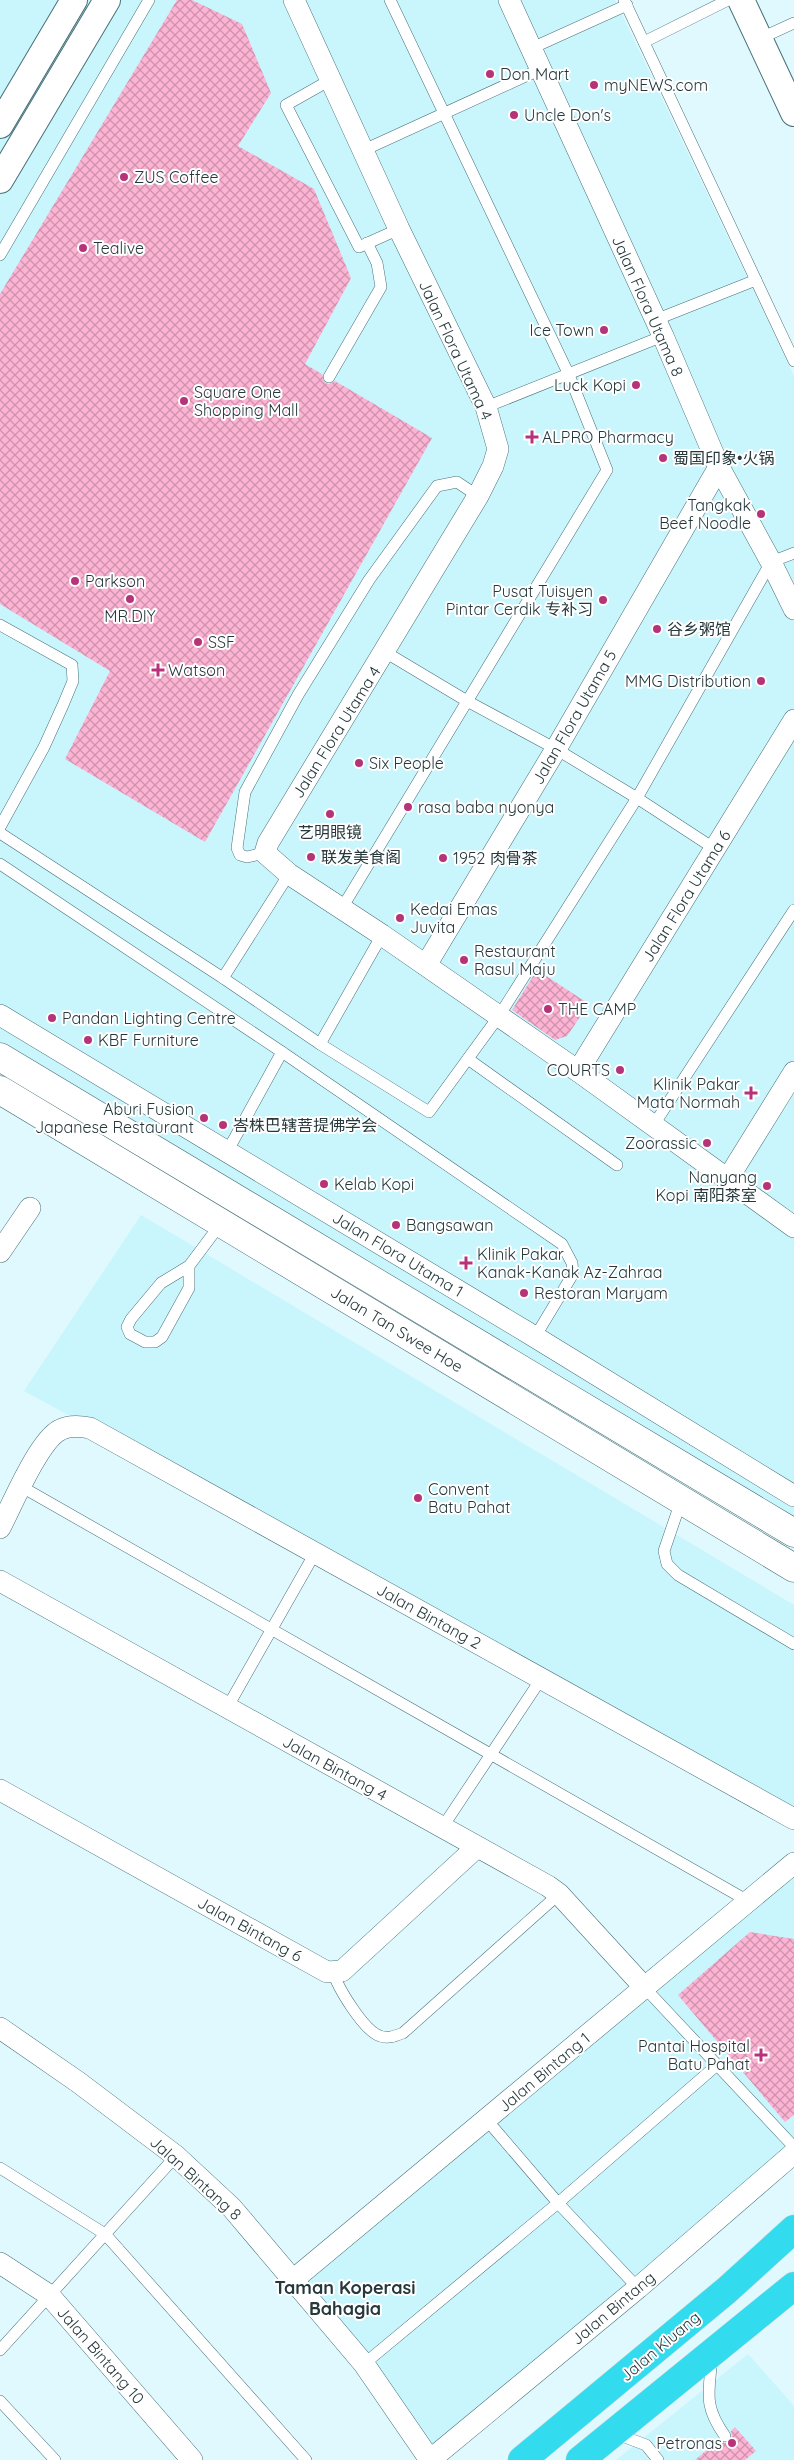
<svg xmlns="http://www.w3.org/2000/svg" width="794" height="2460" font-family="Quicksand,'Noto Sans SC',sans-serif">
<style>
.built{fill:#c9f5fc}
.building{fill:url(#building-cross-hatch)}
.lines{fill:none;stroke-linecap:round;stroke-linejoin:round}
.service-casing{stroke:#487178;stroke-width:12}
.minor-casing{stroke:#487178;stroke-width:22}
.tertiary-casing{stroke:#487178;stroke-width:28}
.secondary-casing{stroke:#487178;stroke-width:29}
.trunk-casing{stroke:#d8dbdc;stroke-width:29}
.service{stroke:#fff;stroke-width:11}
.minor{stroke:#fff;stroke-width:21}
.tertiary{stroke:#fff;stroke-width:26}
.secondary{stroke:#fff;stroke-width:28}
.trunk{stroke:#33dbee;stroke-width:28}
.poi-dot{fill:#b6337a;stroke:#fff;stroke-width:2}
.labels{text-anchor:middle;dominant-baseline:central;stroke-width:4;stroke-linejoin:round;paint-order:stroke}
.poi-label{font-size:16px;fill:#26383b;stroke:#fff;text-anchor:start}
.street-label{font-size:16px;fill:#26383b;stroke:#fff}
.neighbourhood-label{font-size:18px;font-weight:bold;fill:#26383b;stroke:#fff}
</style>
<defs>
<pattern id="building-cross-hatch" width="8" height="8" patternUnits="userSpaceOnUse" patternTransform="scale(1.25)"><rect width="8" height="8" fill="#fdb3d3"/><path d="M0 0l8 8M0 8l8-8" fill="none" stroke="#cd93ac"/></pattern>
</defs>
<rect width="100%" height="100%" fill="#dff9fe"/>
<g class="built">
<path d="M0 0H615L794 376V1529L0 1050Z"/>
<path d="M141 1215 794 1605V1807L24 1391Z"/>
<path d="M794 1853V2162L442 2460 356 2367 283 2278Z"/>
<path d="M748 2354 794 2406V2460H616Z"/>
</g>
<g class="building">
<path d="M177 0H192L242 24 271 93 238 146 314 189 351 278 305 364 322 374 325 383 329 384 335 381 432 438 205 842 65 759 110 671 0 604V294Z"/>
<path d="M537 970 589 1004 567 1036 555 1040 512 1010Z"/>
<path d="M750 1932 794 1939V2115L785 2122 678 1995Z"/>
<path d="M735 2427 756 2451 745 2460H695L719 2440 725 2443 729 2442 732 2436 731 2431Z"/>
</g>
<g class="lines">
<g class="service-casing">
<g id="service">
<path d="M624 0 794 361"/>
<path d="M759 39 794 23"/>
<path d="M644 42 728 0"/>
<path d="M532 48 627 5"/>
<path d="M332 79 286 105 359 247 399 229"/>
<path d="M364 150 541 69"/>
<path d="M0 255 149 0"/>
<path d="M655 320 756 280"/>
<path d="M329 377 381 287 377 263 367 243"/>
<path d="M486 407 663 336"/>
<path d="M0 625 72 665 73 681 63 705 44 747 0 827"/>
<path d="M385 652 467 701 556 749 637 798 715 849"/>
<path d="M0 833 223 978 320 1044 429 1112 499 1016 637 798 771 562 794 553"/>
<path d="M265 853 247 857 240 855 237 848 245 792 298 695 369 580 437 486 457 482 478 496"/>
<path d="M0 864 282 1052 562 1244 572 1263 573 1274 535 1337"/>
<path d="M342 908 607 470 569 375 390 0"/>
<path d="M223 978 289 874"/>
<path d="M320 1044 382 935"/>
<path d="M468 1059 617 1165"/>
<path d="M653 1126 794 910"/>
<path d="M227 1152 282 1052"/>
<path d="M189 1266V1288L162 1337 155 1342H145L130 1334 127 1327 131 1319 161 1283 189 1266 222 1222"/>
<path d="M22 1487C263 1626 507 1762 748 1901"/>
<path d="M681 1501 664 1551 667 1564 678 1575 794 1644"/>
<path d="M227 1708 315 1553"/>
<path d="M442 1828 541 1679"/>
<path d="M333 1971C337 1987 364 2031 380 2036 388 2039 395 2036 403 2033L559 1894"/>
<path d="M645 1988 794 2147"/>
<path d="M486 2119 558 2203 638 2288"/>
<path d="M0 2168 105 2234 306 2460"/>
<path d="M0 2350 176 2156"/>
<path d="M712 2357C709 2393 703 2405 725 2436"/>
<path d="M364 2364 558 2203 717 2065"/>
<path d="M0 2401 55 2460"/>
<path d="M614 2433 646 2445 658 2460"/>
</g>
</g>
<g class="minor-casing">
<g id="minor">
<path d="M294 0 399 229 486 407 498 449 493 466 478 496 268 843 265 853 289 874 382 935 578 1071 794 1227"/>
<path d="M509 0 663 336 719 467 771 562 794 609"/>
<path d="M426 965 556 749 719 467"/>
<path d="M0 1015 535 1337 794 1496"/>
<path d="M578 1071 794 720"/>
<path d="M727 1180 794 1072"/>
<path d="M0 1252 30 1208"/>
<path d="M0 1528C12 1505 39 1440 60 1430 69 1425 80 1426 90 1428L794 1819"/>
<path d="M0 1581 548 1886 559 1894 645 1988"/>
<path d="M0 1790 327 1972 342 1971 477 1847"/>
<path d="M0 2028 78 2082 176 2156 232 2208 364 2364 430 2460"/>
<path d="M0 2263 49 2295 192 2460"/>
<path d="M293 2280 794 1863"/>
<path d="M430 2460 638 2288 794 2153"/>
</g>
</g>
<g class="tertiary-casing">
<g id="tertiary">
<path d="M741 0 794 113"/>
<path d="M0 125 74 0"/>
<path d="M0 180 107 0"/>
</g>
</g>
<g class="secondary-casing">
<g id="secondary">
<path d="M0 1057 794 1533"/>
<path d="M0 1090 794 1568"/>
</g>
</g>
<g class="trunk-casing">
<g id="trunk">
<path d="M522 2460 727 2290 794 2229"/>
<path d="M580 2460 794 2286"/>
</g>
</g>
<use href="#service" class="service"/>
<use href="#minor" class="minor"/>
<use href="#tertiary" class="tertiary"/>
<use href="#secondary" class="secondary"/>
<use href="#trunk" class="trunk"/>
</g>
<g class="poi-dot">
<circle cx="490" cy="74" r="5"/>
<circle cx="594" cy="85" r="5"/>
<circle cx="514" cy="115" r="5"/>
<circle cx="124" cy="177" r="5"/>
<circle cx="83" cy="248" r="5"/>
<circle cx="604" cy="330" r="5"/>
<circle cx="636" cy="385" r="5"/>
<circle cx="184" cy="401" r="5"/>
<path d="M529.5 429.5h5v5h5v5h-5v5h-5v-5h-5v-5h5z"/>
<circle cx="663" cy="458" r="5"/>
<circle cx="761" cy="514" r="5"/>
<circle cx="75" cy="581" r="5"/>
<circle cx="130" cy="599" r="5"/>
<circle cx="603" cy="600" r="5"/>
<circle cx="657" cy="629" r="5"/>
<circle cx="198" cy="642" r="5"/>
<path d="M155.5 662.5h5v5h5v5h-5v5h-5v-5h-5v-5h5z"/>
<circle cx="761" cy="681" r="5"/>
<circle cx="359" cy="763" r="5"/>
<circle cx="408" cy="807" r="5"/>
<circle cx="330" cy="814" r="5"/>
<circle cx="311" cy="857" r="5"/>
<circle cx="443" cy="858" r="5"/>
<circle cx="400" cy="918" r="5"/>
<circle cx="464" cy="960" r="5"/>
<circle cx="548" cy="1009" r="5"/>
<circle cx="52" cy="1018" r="5"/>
<circle cx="88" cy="1040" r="5"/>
<circle cx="620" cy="1070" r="5"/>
<path d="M748.5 1085.5h5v5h5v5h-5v5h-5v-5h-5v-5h5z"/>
<circle cx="204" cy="1118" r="5"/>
<circle cx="223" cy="1125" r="5"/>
<circle cx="707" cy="1143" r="5"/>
<circle cx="324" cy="1184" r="5"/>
<circle cx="767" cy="1186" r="5"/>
<circle cx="396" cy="1225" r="5"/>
<path d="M463.5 1255.5h5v5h5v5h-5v5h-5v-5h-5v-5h5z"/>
<circle cx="524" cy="1293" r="5"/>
<circle cx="418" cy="1498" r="5"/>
<path d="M758.5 2047.5h5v5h5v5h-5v5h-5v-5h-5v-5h5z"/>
<circle cx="732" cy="2443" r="5"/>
</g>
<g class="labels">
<g class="poi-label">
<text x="500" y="74">Don Mart</text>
<text x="604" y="85">myNEWS.com</text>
<text x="524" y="115">Uncle Don's</text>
<text x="134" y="177">ZUS Coffee</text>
<text x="93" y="248">Tealive</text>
<text x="594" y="330" text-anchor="end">Ice Town</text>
<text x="626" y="385" text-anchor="end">Luck Kopi</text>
<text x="194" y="392">Square One<tspan x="194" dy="18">Shopping Mall</tspan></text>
<text x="542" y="437">ALPRO Pharmacy</text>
<text x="673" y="458">蜀国印象•火锅</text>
<text x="751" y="505" text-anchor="end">Tangkak<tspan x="751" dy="18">Beef Noodle</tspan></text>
<text x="85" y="581">Parkson</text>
<text x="593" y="591" text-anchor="end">Pusat Tuisyen<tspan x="593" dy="18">Pintar Cerdik 专补习</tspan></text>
<text x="130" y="616" text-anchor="middle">MR.DIY</text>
<text x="667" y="629">谷乡粥馆</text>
<text x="208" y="642">SSF</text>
<text x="168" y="670">Watson</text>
<text x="751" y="681" text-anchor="end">MMG Distribution</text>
<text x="369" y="763">Six People</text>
<text x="418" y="807">rasa baba nyonya</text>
<text x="330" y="832" text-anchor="middle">艺明眼镜</text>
<text x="321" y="857">联发美食阁</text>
<text x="453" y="858">1952 肉骨茶</text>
<text x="410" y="909">Kedai Emas<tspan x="410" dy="18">Juvita</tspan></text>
<text x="474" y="951">Restaurant<tspan x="474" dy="18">Rasul Maju</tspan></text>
<text x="558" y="1009">THE CAMP</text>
<text x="62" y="1018">Pandan Lighting Centre</text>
<text x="98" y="1040">KBF Furniture</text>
<text x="610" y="1070" text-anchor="end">COURTS</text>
<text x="740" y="1084" text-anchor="end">Klinik Pakar<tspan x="740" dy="18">Mata Normah</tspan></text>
<text x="194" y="1109" text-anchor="end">Aburi Fusion<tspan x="194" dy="18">Japanese Restaurant</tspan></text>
<text x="233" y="1125">峇株巴辖菩提佛学会</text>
<text x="697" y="1143" text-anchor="end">Zoorassic</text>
<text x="757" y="1177" text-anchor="end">Nanyang<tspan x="757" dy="18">Kopi 南阳茶室</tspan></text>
<text x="334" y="1184">Kelab Kopi</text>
<text x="406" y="1225">Bangsawan</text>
<text x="477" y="1254">Klinik Pakar<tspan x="477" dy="18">Kanak-Kanak Az-Zahraa</tspan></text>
<text x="534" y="1293">Restoran Maryam</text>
<text x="428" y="1489">Convent<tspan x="428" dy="18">Batu Pahat</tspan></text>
<text x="750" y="2046" text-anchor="end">Pantai Hospital<tspan x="750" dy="18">Batu Pahat</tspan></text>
<text x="722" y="2443" text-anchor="end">Petronas</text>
</g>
<g class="street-label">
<text transform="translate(648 306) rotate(66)">Jalan Flora Utama 8</text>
<text transform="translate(456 350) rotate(65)">Jalan Flora Utama 4</text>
<text transform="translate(574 717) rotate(-60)">Jalan Flora Utama 5</text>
<text transform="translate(336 732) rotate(-58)">Jalan Flora Utama 4</text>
<text transform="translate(686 896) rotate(-58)">Jalan Flora Utama 6</text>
<text transform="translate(398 1254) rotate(31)">Jalan Flora Utama 1</text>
<text transform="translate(397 1329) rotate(31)">Jalan Tan Swee Hoe</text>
<text transform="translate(429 1616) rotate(29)">Jalan Bintang 2</text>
<text transform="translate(335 1768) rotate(29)">Jalan Bintang 4</text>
<text transform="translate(250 1929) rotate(29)">Jalan Bintang 6</text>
<text transform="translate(544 2072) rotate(-40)">Jalan Bintang 1</text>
<text transform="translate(196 2178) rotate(42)">Jalan Bintang 8</text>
<text transform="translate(613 2308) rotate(-40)">Jalan Bintang</text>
<text transform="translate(660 2346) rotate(-40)">Jalan Kluang</text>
<text transform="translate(101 2355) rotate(49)">Jalan Bintang 10</text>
</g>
<g class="neighbourhood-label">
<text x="345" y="2287">Taman Koperasi<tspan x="345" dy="21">Bahagia</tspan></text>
</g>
</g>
</svg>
